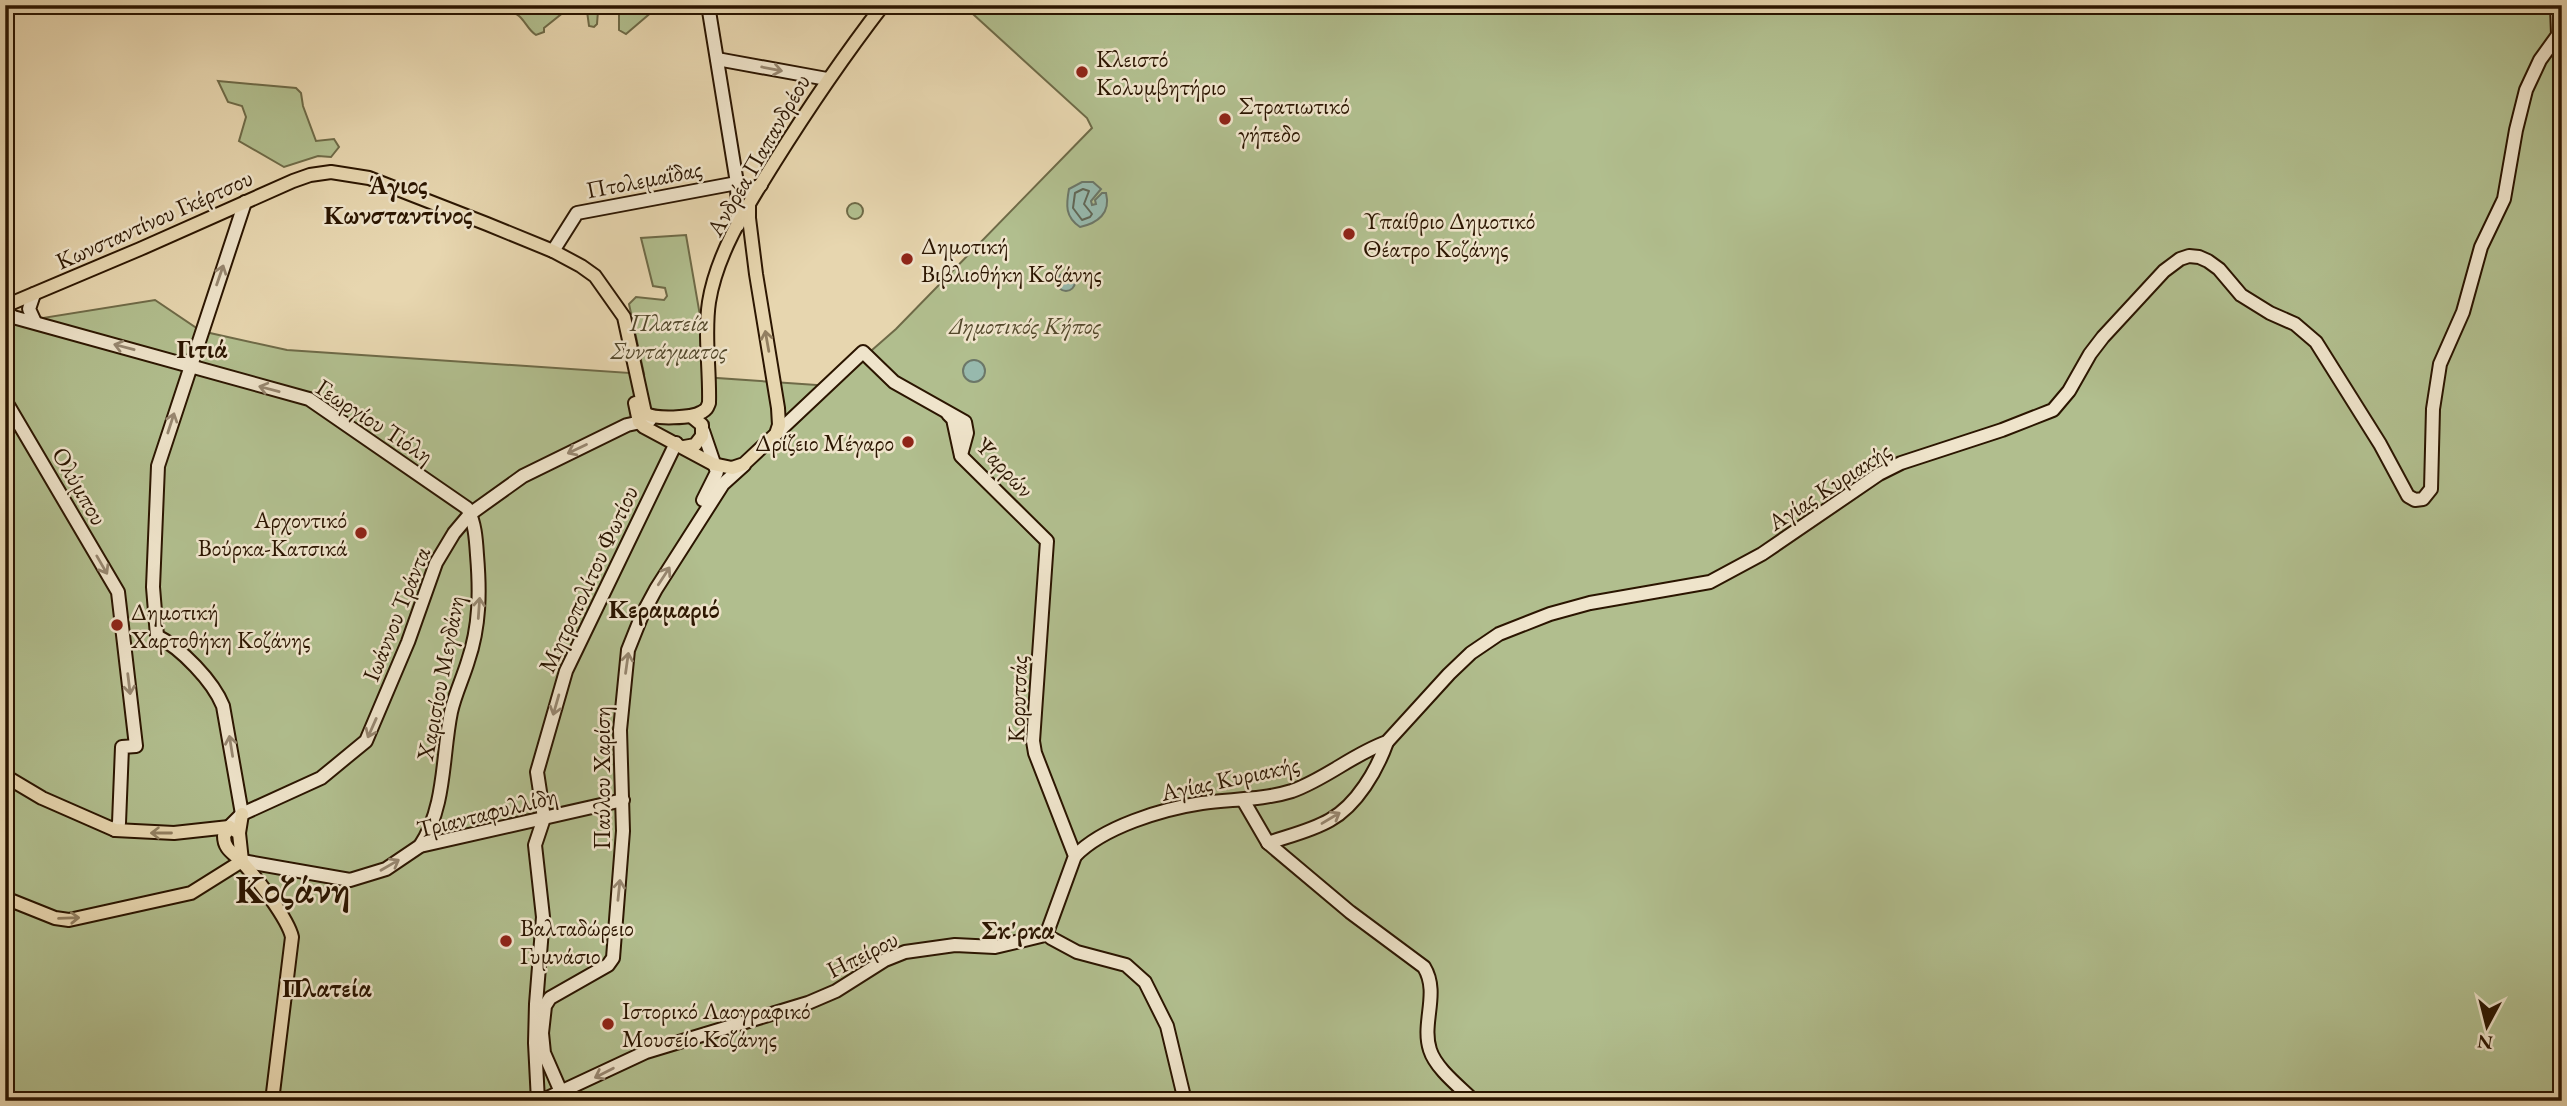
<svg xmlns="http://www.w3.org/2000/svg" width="2567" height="1106" font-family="'EB Garamond',serif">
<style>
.green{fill:#b1be8e;stroke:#6e6a47;stroke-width:2}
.water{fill:#97b9ad;stroke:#6c7768;stroke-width:2}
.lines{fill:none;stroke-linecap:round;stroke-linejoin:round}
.shore{stroke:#616756;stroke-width:2}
.secondary-casing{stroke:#2b1500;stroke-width:16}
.primary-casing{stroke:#2b1500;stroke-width:16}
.secondary{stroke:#efe4cb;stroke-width:12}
.primary{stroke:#e7d6af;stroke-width:12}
.oneway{stroke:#978770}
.oneway2{stroke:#927f60}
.poi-dot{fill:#8f2418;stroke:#efe4cb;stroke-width:2.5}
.labels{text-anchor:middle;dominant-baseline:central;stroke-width:5;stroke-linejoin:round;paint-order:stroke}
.poi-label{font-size:24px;fill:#2b1500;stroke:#efe4cb;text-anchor:start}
.street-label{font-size:24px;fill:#2b1500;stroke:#efe4cb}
.park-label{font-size:24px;font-style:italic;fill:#53482b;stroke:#efe4cb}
.neighbourhood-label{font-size:26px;font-weight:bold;fill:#2b1500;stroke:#efe4cb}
.town-label{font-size:38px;font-weight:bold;fill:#2b1500;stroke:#efe4cb}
</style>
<rect width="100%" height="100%" fill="#e7d6af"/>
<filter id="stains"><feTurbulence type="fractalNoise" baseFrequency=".00286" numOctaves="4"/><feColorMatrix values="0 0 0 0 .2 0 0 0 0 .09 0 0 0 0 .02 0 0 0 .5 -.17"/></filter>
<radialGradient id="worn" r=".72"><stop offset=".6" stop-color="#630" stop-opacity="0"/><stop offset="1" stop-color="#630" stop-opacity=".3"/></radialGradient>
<g class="green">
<path d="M498 5H660L626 34 619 30V10L598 11 597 24 594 27 589 26 587 11 584 9 564 12 544 28V32L536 35C528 30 526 22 519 16 512 10 504 13 498 5Z"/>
<path d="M963 5H2562V1101H5V324L155 300 201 331 287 350 644 374 629 304 636 297 664 300 667 296 665 288 653 286 641 238 686 235 702 327 703 377 831 386 896 329 1092 128 1087 118Z"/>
<path d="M218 81 296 88 301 93 303 106 316 141 334 139 339 147 331 157 318 156 284 167 239 141 246 117 242 106 228 102Z"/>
<circle cx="855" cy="211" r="8"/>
</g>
<g class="water">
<path d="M1082 182H1093L1101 189 1091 201 1092 205 1096 204 1095 200 1102 193H1106C1111 213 1098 223 1080 227 1065 217 1066 205 1069 189Z"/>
<circle cx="1066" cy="282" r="9"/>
<circle cx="974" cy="371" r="11"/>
</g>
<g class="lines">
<path class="shore" d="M1083 189 1089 191 1084 204 1092 214 1090 217 1082 220 1073 208 1075 193Z"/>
<g class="secondary-casing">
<g id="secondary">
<path d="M708 5 737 183 738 225"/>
<path d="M717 59 827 79"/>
<path d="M553 251 577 213 737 183 750 190 761 185"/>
<path d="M34 294 29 309 35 322"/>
<path d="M5 310 13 317 309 399 467 508C475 522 476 539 477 555 480 591 480 626 468 661 463 678 455 694 451 712 442 756 446 807 420 846"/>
<path d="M5 400 118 592 136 746 122 747 119 823 115 830"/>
<path d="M948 414 953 419 961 456 1047 541 1033 741 1035 753 1075 856 1048 930"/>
<path d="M703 431 717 472 703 500"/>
<path d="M776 434 863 352 894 382 965 422 967 433 961 455"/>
<path d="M1243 800 1268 843 1350 912 1424 967C1440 993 1421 1023 1430 1050 1436 1069 1460 1087 1474 1101"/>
<path d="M242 814 223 706C213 681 181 648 157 636L153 587 158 466 245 202"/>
<path d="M229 827 242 814 321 778 366 741 408 642 436 563 454 533 470 514 523 476 627 425 650 420"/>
<path d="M1268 843C1288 836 1311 831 1330 820 1357 805 1377 770 1387 742"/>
<path d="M1075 856C1103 827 1162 809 1202 803 1232 799 1263 800 1292 791 1326 779 1353 754 1387 742L1449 674 1471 653 1499 634 1550 614 1590 603 1710 582 1762 554 1879 474 1901 463 2002 430 2053 410 2069 391 2090 354 2103 337 2164 271 2180 259 2189 256 2199 257 2208 261 2219 269 2241 295 2270 313 2295 324 2316 342 2380 444 2408 496 2415 500 2423 499 2431 489 2433 409 2440 364 2463 312 2481 247 2504 199 2516 130 2526 90 2540 60 2558 35 2557 5"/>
<path d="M242 861 350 880 386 869 420 846 623 800"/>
<path d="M1051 938 1077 952 1126 965 1145 982 1167 1026 1185 1101"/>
<path d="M538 1101 535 1043 536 1004 543 917 535 845 544 818 537 772 566 671 676 443"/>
<path d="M541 1101 646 1052 808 1003 836 991 885 960 905 952 955 945 995 947 1041 936"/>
<path d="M565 1101 544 1053 542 1033 545 1006 550 998 608 965 613 958 623 831 620 730 628 650 642 615 656 589 723 484 744 465"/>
</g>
</g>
<g class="primary-casing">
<g id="primary">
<path d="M5 306 140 249 293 181 310 175 331 172 369 178 487 224 553 251 581 266 595 276 624 317 645 413C654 420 693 418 702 412 707 409 707 408 709 403 710 369 704 335 709 302 717 252 748 205 774 163 809 107 843 57 883 5"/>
<path d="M635 403 639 422 644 427 713 464 732 468 744 464 776 434 779 425 778 408 756 274 749 218V205"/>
<path d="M684 447 695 445 702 436V425L691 416"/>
<path d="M5 776 42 798 115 830 174 833 229 827"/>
<path d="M229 827 224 836C224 850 234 853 242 862 256 877 288 919 292 937L272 1101"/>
<path d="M229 827 239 833 242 861"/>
<path d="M239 833 242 814"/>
<path d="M5 898 55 918 69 920 191 893 242 861"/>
</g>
</g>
<use href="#secondary" class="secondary"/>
<use href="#primary" class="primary"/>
</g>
<defs><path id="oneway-shaft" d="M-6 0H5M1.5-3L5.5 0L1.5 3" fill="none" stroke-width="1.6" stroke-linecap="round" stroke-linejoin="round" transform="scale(1.75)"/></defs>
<g class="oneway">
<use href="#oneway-shaft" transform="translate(772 69) rotate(11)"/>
<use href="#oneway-shaft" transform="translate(220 275) rotate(-71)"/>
<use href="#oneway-shaft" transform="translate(124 347) rotate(-165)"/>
<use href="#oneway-shaft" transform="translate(269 389) rotate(-165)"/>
<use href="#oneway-shaft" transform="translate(171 423) rotate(-72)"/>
<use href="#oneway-shaft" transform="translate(577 449) rotate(155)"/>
<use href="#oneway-shaft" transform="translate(102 565) rotate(60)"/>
<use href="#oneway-shaft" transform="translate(664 576) rotate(-57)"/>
<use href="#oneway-shaft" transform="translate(479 608) rotate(-86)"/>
<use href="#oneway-shaft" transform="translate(627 663) rotate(-82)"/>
<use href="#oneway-shaft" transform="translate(129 684) rotate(83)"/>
<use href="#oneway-shaft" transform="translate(556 705) rotate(106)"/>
<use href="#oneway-shaft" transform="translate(372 728) rotate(114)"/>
<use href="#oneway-shaft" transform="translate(231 746) rotate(-99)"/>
<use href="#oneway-shaft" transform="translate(1331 818) rotate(-31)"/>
<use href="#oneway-shaft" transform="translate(390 865) rotate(-30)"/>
<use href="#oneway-shaft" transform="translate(619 890) rotate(-84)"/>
<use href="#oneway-shaft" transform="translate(604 1073) rotate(153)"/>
</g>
<g class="oneway2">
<use href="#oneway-shaft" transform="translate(767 341) rotate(-100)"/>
<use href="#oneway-shaft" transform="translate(161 833) rotate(-180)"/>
<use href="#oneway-shaft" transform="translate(69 918) rotate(-2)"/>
</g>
<g class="poi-dot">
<circle cx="1082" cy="72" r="7"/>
<circle cx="1225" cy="119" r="7"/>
<circle cx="1349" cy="234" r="7"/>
<circle cx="907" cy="259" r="7"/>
<circle cx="908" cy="442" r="7"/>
<circle cx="361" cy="533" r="7"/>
<circle cx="117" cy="625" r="7"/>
<circle cx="506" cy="941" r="7"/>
<circle cx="608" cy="1024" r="7"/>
</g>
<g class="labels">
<g class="poi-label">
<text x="1096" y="58">Κλειστό<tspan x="1096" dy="28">Κολυμβητήριο</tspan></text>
<text x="1239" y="105">Στρατιωτικό<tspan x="1239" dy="28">γήπεδο</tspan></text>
<text x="1363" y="220">Υπαίθριο Δημοτικό<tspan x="1363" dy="28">Θέατρο Κοζάνης</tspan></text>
<text x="921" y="245">Δημοτική<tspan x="921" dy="28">Βιβλιοθήκη Κοζάνης</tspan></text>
<text x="894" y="442" text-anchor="end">Δρίζειο Μέγαρο</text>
<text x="347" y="519" text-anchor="end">Αρχοντικό<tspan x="347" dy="28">Βούρκα-Κατσικά</tspan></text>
<text x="131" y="611">Δημοτική<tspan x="131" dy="28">Χαρτοθήκη Κοζάνης</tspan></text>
<text x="520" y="927">Βαλταδώρειο<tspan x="520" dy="28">Γυμνάσιο</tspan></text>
<text x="622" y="1010">Ιστορικό Λαογραφικό<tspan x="622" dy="28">Μουσείο Κοζάνης</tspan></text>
</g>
<g class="street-label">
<text transform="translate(758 155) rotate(-60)">Ανδρέα Παπανδρέου</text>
<text transform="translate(644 179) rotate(-11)">Πτολεμαΐδας</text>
<text transform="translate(154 219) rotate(-24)">Κωνσταντίνου Γκέρτσου</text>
<text transform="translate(375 421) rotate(33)">Γεωργίου Τιόλη</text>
<text transform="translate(1005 467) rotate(47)">Ψαρρών</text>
<text transform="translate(80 486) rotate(60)">Ολύμπου</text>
<text transform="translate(1829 486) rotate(-33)">Αγίας Κυριακής</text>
<text transform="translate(588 579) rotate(-65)">Μητροπολίτου Φωτίου</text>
<text transform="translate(396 614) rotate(-68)">Ιωάννου Τράντα</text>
<text transform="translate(440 678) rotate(-79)">Χαρισίου Μεγδάνη</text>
<text transform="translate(1017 699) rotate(-88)">Κορυτσάς</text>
<text transform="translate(601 778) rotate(-90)">Παύλου Χαρίση</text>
<text transform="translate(1230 778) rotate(-12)">Αγίας Κυριακής</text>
<text transform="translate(487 812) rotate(-14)">Τριανταφυλλίδη</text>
<text transform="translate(862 954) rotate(-27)">Ηπείρου</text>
</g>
<g class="park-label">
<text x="669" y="322">Πλατεία<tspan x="669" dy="28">Συντάγματος</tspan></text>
<text x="1025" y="325">Δημοτικός Κήπος</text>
</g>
<g class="neighbourhood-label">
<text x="398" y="185">Άγιος<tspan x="398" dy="30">Κωνσταντίνος</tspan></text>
<text x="202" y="349">Γιτιά</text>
<text x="664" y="609">Κεραμαριό</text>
<text x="1018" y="930">Σκ'ρκα</text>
<text x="327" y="988">Πλατεία</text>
</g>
<g class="town-label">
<text x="293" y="888">Κοζάνη</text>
</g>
</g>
<rect width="2567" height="1106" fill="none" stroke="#e7d6af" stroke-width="28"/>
<rect x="7" y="7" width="2553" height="1092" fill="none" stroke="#2b1500" stroke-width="3.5"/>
<rect x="14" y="14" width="2539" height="1078" fill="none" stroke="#2b1500" stroke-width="2"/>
<g transform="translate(2487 1026) rotate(187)" stroke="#efe4cb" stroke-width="5" paint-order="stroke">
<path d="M0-5L12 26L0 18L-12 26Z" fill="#2b1500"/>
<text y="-10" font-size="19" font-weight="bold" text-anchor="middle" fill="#2b1500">N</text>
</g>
<rect width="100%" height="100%" filter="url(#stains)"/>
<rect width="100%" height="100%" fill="url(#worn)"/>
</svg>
